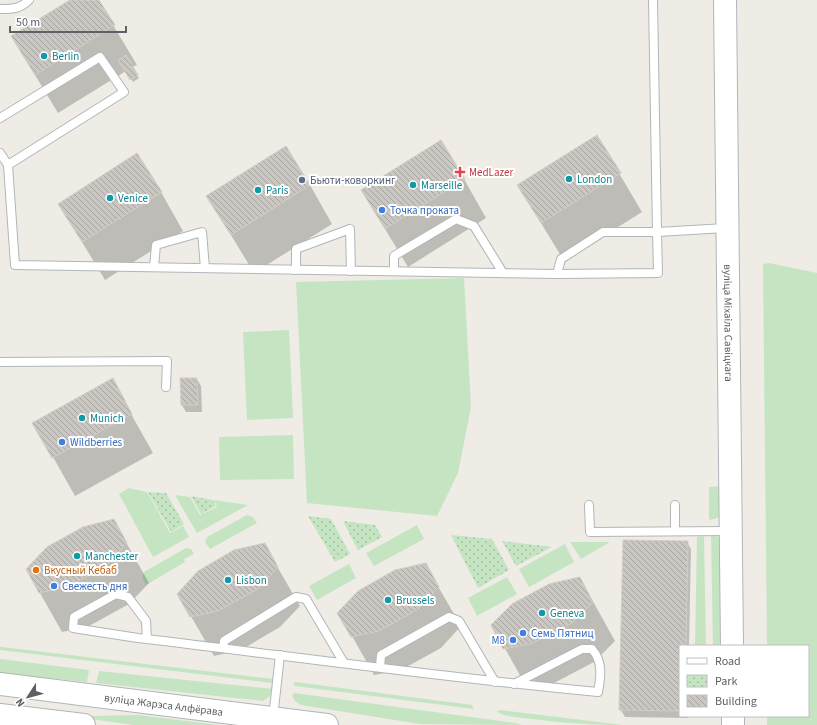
<svg xmlns="http://www.w3.org/2000/svg" width="817" height="725" font-family="'Source Sans 3',sans-serif">
<style>
.grass{fill:#c5e5c2}
.park{fill:url(#park-dots)}
.shadow{fill:#0003}
.building{fill:url(#building-back-hatch);stroke:#d3cdc3}
.lines{fill:none;stroke-linecap:round;stroke-linejoin:round}
.lane-casing{stroke:#b2b6b9;stroke-width:10}
.secondary-casing{stroke:#b1b5b9;stroke-width:24}
.lane{stroke:#fff;stroke-width:8}
.secondary{stroke:#fff;stroke-width:22}
.culture-dot{fill:#0f9aa8;stroke:#fff;stroke-width:1.5}
.health-dot{fill:#e0444e;stroke:#fff;stroke-width:1.5}
.service-dot{fill:#5c6f8a;stroke:#fff;stroke-width:1.5}
.shop-dot{fill:#3f7fe0;stroke:#fff;stroke-width:1.5}
.food-dot{fill:#e8710a;stroke:#fff;stroke-width:1.5}
.labels{text-anchor:middle;dominant-baseline:central;stroke-width:4;stroke-linejoin:round;paint-order:stroke}
.culture-label{font-size:11px;fill:#0d838f;stroke:#fff;text-anchor:start}
.health-label{font-size:11px;fill:#be3a42;stroke:#fff;text-anchor:start}
.service-label{font-size:11px;fill:#4e5e75;stroke:#fff;text-anchor:start}
.shop-label{font-size:11px;fill:#366cbe;stroke:#fff;text-anchor:start}
.street-label{font-size:11px;fill:#5d6165;stroke:#fff}
.food-label{font-size:11px;fill:#c56008;stroke:#fff;text-anchor:start}
</style>
<defs>
<pattern id="park-dots" width="8" height="8" patternUnits="userSpaceOnUse"><rect width="8" height="8" fill="#c5e5c2"/><path d="M2 2h.1M6 6h.1" fill="none" stroke="#a3bda1" stroke-width="1.8" stroke-linecap="round"/></pattern>
<pattern id="building-back-hatch" width="6" height="6" patternUnits="userSpaceOnUse"><rect width="6" height="6" fill="#cac7c2"/><path d="M-1 5l2 2M0 0l6 6M5-1l2 2" fill="none" stroke="#a7a5a1"/></pattern>
</defs>
<rect width="100%" height="100%" fill="#eeece5"/>
<g class="grass">
<path d="M769 263 817 273V725H767V716H808V646H767L763 264Z"/>
<path d="M464 278 471 407 458 473 437 516 307 503 296 282Z"/>
<path d="M289 330 293 418 247 420 243 332Z"/>
<path d="M293 435 294 479 220 480 219 437Z"/>
<path d="M724 486 721 517 709 520V487Z"/>
<path d="M129 488 147 492 170 533 183 526 189 537 153 557 119 494Z"/>
<path d="M175 495 190 497 200 515 217 507 214 500 248 505 197 533Z"/>
<path d="M247 515 253 517 257 523 210 549 205 542 207 537Z"/>
<path d="M417 525 424 539 374 566 366 553Z"/>
<path d="M715 535 722 539 721 646H713L711 536Z"/>
<path d="M704 536 706 646H695L697 537Z"/>
<path d="M570 542H610L581 559Z"/>
<path d="M565 544 574 562 529 587 519 569Z"/>
<path d="M186 548 191 549 194 554 184 559 185 562 146 585 142 577 144 572Z"/>
<path d="M349 564 356 578 317 600 309 586Z"/>
<path d="M507 577 517 594 477 616 468 598Z"/>
<path d="M0 647H2L274 679V683H272L0 650Z"/>
<path d="M0 659 89 670 87 682 0 673Z"/>
<path d="M99 671 274 689 273 694 263 701 96 683Z"/>
<path d="M295 682 472 705 474 709 295 686 293 684Z"/>
<path d="M294 693 515 723 522 725 420 724 301 705 295 701 292 696Z"/>
<path d="M499 710 623 725C592 725 563 723 533 719 522 718 507 717 497 712Z"/>
<path d="M53 711 91 716 138 715 219 725H133L91 719Z"/>
</g>
<g class="park">
<path d="M148 492 166 493 184 524 171 532Z"/>
<path d="M191 496 213 500 216 506 201 514Z"/>
<path d="M308 516 331 519 350 554 335 562Z"/>
<path d="M343 521 375 525 382 537 358 550Z"/>
<path d="M451 535 492 539 509 570 478 588Z"/>
<path d="M502 541 552 547 516 566Z"/>
</g>
<g class="shadow">
<path d="M72 0H98L137 65 132 67 139 78 133 82 126 71 58 113 12 37Z"/>
<path d="M597 136 642 212 564 261 518 185Z"/>
<path d="M464 179 486 218 408 267 362 191Z"/>
<path d="M310 185 332 224 254 273 208 197Z"/>
<path d="M161 192 183 231 105 280 59 204Z"/>
<path d="M197 379 201 386 202 412H186L182 405Z"/>
<path d="M112 380 153 453 75 496 53 457Z"/>
<path d="M114 521 149 583 129 604 89 626 62 632 40 593Z"/>
<path d="M687 542 691 549 689 646H680V716H688V718L625 717 620 709Z"/>
<path d="M264 544 300 606 280 627 241 650 214 656 178 594Z"/>
<path d="M425 564 461 626 441 648 401 670 374 675 352 636Z"/>
<path d="M580 578 615 641 594 662 554 683 527 688 492 625Z"/>
</g>
<g class="building">
<path d="M70 0H99L115 25 35 75 11 36Z"/>
<path d="M126 55 138 75 130 80 118 60Z"/>
<path d="M597 135 621 173 541 223 517 185Z"/>
<path d="M441 140 465 179 385 229 361 190Z"/>
<path d="M286 146 310 185 231 235 206 196Z"/>
<path d="M137 153 162 192 82 242 58 204Z"/>
<path d="M113 378 132 414 52 458 32 423Z"/>
<path d="M180 378H197L198 405H181Z"/>
<path d="M114 519 127 543 107 565 67 587 39 593 26 569 47 547 83 527Z"/>
<path d="M623 540 688 541 686 646H680V711L619 710Z"/>
<path d="M265 543 278 567 258 589 218 611 190 617 177 594 198 571 234 550Z"/>
<path d="M426 563 439 587 418 609 379 631 351 637 337 613 358 591 395 570Z"/>
<path d="M580 577 593 602 572 623 531 644 503 649 491 625 512 604 549 584Z"/>
</g>
<g class="lines">
<g class="lane-casing">
<g id="lane">
<path d="M0 9C13 9 20 9 29 0"/>
<path d="M0 118 100 57 124 92 8 165 0 153"/>
<path d="M8 165 15 265 557 274 658 273 657 232 726 228"/>
<path d="M154 267 156 245 202 232 205 268"/>
<path d="M296 270V249L350 229 351 271"/>
<path d="M394 271V256L456 219 474 226 503 273"/>
<path d="M557 274 561 259 603 232H657L653 0"/>
<path d="M0 362 167 361 166 387"/>
<path d="M589 505 590 532 730 531"/>
<path d="M675 505V530"/>
<path d="M147 639 146 621 128 597 116 594 74 617 73 628 138 638 147 639C297 657 447 678 598 692 601 676 603 662 592 649H582L514 684"/>
<path d="M223 648 224 641 296 597 306 599 344 663"/>
<path d="M380 667 381 655 449 617 459 621 495 682"/>
<path d="M273 718 280 655"/>
</g>
</g>
<g class="secondary-casing">
<g id="secondary">
<path id="s1" d="M725 0 732 646"/>
<path id="s2" d="M0 684 327 725"/>
<path d="M0 715 84 725"/>
<path d="M733 725V716"/>
</g>
</g>
<use href="#lane" class="lane"/>
<use href="#secondary" class="secondary"/>
</g>
<g class="culture-dot">
<circle cx="44" cy="56" r="4"/>
<circle cx="569" cy="179" r="4"/>
<circle cx="413" cy="185" r="4"/>
<circle cx="258" cy="190" r="4"/>
<circle cx="110" cy="198" r="4"/>
<circle cx="82" cy="418" r="4"/>
<circle cx="77" cy="556" r="4"/>
<circle cx="228" cy="580" r="4"/>
<circle cx="388" cy="600" r="4"/>
<circle cx="542" cy="613" r="4"/>
</g>
<path class="health-dot" d="M458 166h4v4h4v4h-4v4h-4v-4h-4v-4h4z"/>
<circle class="service-dot" cx="302" cy="180" r="4"/>
<g class="shop-dot">
<circle cx="382" cy="210" r="4"/>
<circle cx="62" cy="442" r="4"/>
<circle cx="54" cy="586" r="4"/>
<circle cx="523" cy="633" r="4"/>
<circle cx="513" cy="640" r="4"/>
</g>
<circle class="food-dot" cx="36" cy="570" r="4"/>
<g class="labels">
<g class="culture-label">
<text x="52" y="56">Berlin</text>
<text x="577" y="179">London</text>
<text x="421" y="185">Marseille</text>
<text x="266" y="190">Paris</text>
<text x="118" y="198">Venice</text>
<text x="90" y="418">Munich</text>
<text x="85" y="556">Manchester</text>
<text x="236" y="580">Lisbon</text>
<text x="396" y="600">Brussels</text>
<text x="550" y="613">Geneva</text>
</g>
<g class="health-label">
<text x="469" y="172">MedLazer</text>
</g>
<g class="service-label">
<text x="310" y="180">Бьюти-коворкинг</text>
</g>
<g class="shop-label">
<text x="390" y="210">Точка проката</text>
<text x="70" y="442">Wildberries</text>
<text x="62" y="586">Cвежесть дня</text>
<text x="531" y="633">Семь Пятниц</text>
<text x="505" y="640" text-anchor="end">М8</text>
</g>
<g class="street-label">
<text stroke="none"><textPath href="#s1" startOffset="323">вуліца Міхаіла Савіцкага</textPath></text>
<text stroke="none"><textPath href="#s2" startOffset="165">вуліца Жарэса Алфёрава</textPath></text>
</g>
<g class="food-label">
<text x="44" y="570">Вкусный Кебаб</text>
</g>
</g>
<rect x="679" y="645" width="130" height="72" fill="#ffffff" stroke="#bec0c1"/>
<rect x="687" y="658" width="20" height="6" fill="#ffffff" stroke="#bec0c1"/>
<text x="715" y="665" font-size="12" fill="#5d6165">Road</text>
<rect x="687" y="675" width="20" height="12" fill="url(#park-dots)" stroke="#bec0c1"/>
<text x="715" y="685" font-size="12" fill="#5d6165">Park</text>
<rect x="687" y="695" width="20" height="12" fill="url(#building-back-hatch)" stroke="#bec0c1"/>
<text x="715" y="705" font-size="12" fill="#5d6165">Building</text>
<g transform="translate(28 697) rotate(234)" stroke="#ffffff" stroke-width="3" paint-order="stroke">
<path d="M0-3L7 15L0 10L-7 15Z" fill="#5d6165"/>
<text y="-6" font-size="11" font-weight="bold" text-anchor="middle" fill="#5d6165">N</text>
</g>
<path d="M10 26v6h116v-6" fill="none" stroke="#5d6165" stroke-width="2"/>
<text x="16" y="26" font-size="12" fill="#5d6165" stroke="#ffffff" stroke-width="3" paint-order="stroke">50 m</text>
</svg>
